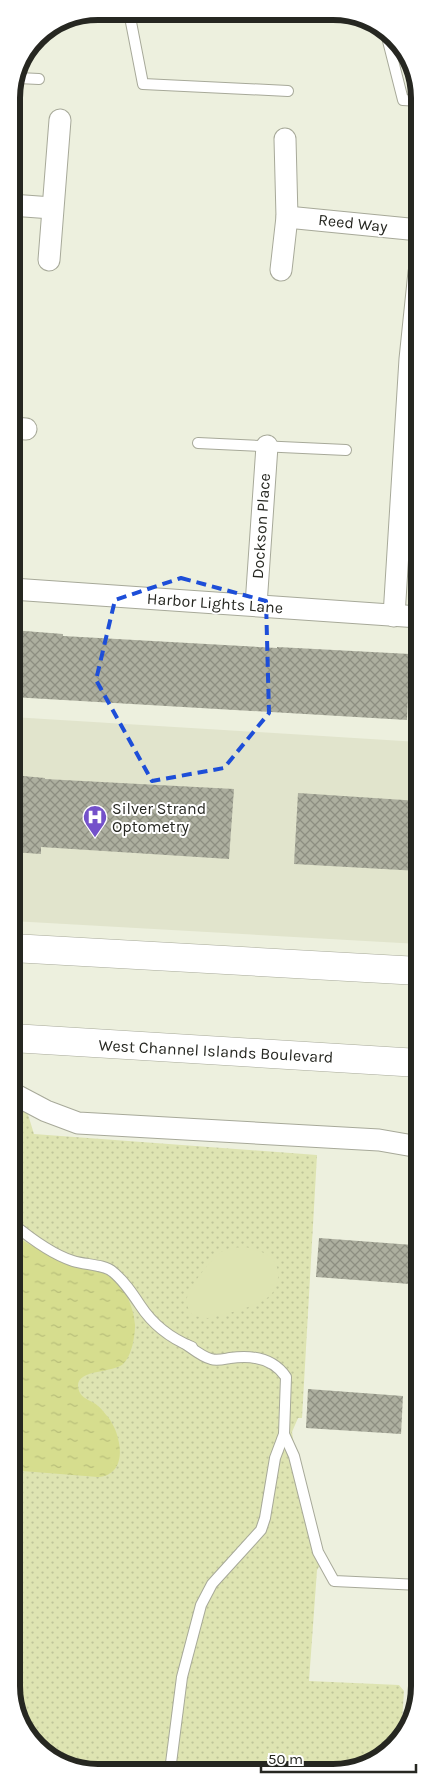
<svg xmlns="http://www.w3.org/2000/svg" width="431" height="1784" font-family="Karla,sans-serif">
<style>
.built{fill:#e1e4cc}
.grass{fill:url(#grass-dots)}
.garden{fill:#dee4b2}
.water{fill:url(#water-ripples)}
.building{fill:url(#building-cross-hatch)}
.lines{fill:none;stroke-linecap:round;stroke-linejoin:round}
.lane-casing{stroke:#a7a999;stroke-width:12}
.street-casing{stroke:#a7a999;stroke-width:23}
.secondary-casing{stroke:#a7a999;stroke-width:29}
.lane{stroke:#fff;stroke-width:10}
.street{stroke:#fff;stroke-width:21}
.secondary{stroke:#fff;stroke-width:28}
.marked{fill:none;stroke:#1d4ed8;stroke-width:4;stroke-dasharray:10 6;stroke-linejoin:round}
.labels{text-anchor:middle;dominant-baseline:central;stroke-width:4;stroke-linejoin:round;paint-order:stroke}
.street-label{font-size:16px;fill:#262721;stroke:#fff}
.poi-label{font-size:16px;fill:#262721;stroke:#fff;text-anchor:start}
.rim{fill:none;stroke:#262721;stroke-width:6}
</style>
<defs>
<pattern id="grass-dots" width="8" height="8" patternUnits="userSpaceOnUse" patternTransform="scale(1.25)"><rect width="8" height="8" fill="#dee4b2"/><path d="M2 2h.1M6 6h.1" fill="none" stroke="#bec499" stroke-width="1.8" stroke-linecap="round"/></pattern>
<pattern id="water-ripples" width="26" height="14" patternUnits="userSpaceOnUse" patternTransform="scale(1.25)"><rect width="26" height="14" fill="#d6dd8e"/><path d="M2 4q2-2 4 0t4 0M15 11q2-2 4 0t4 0" fill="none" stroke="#b8be7a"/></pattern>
<pattern id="building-cross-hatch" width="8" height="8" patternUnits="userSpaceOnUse" patternTransform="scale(1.25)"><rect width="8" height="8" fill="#adaf9f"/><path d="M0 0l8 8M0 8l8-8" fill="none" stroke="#8d8e81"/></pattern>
</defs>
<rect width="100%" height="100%" fill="#edf0de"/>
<path class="built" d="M12 717 419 742V944L12 921Z"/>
<path class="grass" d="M12 1102 26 1108 34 1134 317 1155 302 1418H298L292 1432 293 1439 310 1501 319 1547 325 1557 317 1570 309 1681 399 1685 404 1691 401 1736 398 1743 344 1772 81 1771 37 1747 12 1697Z"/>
<path class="garden" d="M245 1247C263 1251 280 1257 278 1278 277 1286 274 1293 267 1298 257 1306 221 1316 208 1318 203 1318 198 1317 193 1315 188 1310 185 1302 188 1294 192 1284 215 1253 225 1250 231 1247 239 1248 245 1247Z"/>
<path class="water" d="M12 1236C23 1240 32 1246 42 1251 58 1258 76 1263 92 1269 98 1271 105 1272 110 1275 125 1285 134 1309 135 1325 135 1336 132 1356 123 1364 113 1374 68 1368 80 1393 84 1400 93 1401 98 1406 102 1409 105 1414 108 1417 122 1435 129 1475 98 1477L22 1471 12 1465V1336L14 1328 12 1321Z"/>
<g class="building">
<path d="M12 630 63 634V636L277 648V647L410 654 407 720 12 697Z"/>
<path d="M12 775 45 778V779L234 789 229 859 41 847V854L12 852Z"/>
<path d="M298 793 419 801V871L294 864Z"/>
<path d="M319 1238 413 1245 410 1284 316 1277Z"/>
<path d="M308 1389 403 1396 401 1434 306 1428Z"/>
</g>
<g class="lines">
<g class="lane-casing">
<g id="lane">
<path d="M130 17 143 84 288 91"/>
<path d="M386 33 403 100 419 101"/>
<path d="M18 78 39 79"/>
<path d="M198 443 346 450"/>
<path d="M12 1223C30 1238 51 1254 73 1261 85 1265 104 1264 113 1272 124 1281 132 1293 140 1305 153 1325 170 1338 192 1347"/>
<path d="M187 1345C194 1350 203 1357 211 1359 217 1361 224 1359 230 1358 251 1355 273 1358 286 1377L284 1434 294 1456 318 1552 334 1581 420 1585"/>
<path d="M170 1771 182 1677 201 1605 212 1584 261 1530 265 1518 275 1458 284 1434"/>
</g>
</g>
<g class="street-casing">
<g id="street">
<path d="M11 205 52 208"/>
<path d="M287 217 419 230"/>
<path d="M49 260 60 120"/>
<path d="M281 270 287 217 285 139"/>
<path d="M12 428 26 429"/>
<path d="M12 589 419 617"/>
<path d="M256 605 267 446"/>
<path d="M394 616 410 359 419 272"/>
<path d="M12 1093 46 1111 78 1123 379 1140 419 1147"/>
</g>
</g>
<g class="secondary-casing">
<g id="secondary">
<path d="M12 948 419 971"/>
<path d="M12 1038 419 1063"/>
</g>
</g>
<use href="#lane" class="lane"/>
<use href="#street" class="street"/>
<use href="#secondary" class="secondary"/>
</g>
<path class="marked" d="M181 578 266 601 269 713 224 768 152 781 96 680 115 600Z"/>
<defs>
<g id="hospital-pin" transform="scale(1.25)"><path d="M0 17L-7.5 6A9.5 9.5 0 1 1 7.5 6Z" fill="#7451ca" stroke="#fff"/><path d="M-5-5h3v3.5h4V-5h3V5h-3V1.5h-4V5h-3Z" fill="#fff"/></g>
</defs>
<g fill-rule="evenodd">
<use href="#hospital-pin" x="95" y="817"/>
</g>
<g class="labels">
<g class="street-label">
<text transform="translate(353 223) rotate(6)">Reed Way</text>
<text transform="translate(261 526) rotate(-86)">Dockson Place</text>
<text transform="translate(215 603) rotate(4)">Harbor Lights Lane</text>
<text transform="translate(216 1051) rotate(3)">West Channel Islands Boulevard</text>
</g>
<g class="poi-label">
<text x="112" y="808">Silver Strand<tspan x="112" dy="18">Optometry</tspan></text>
</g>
</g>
<path d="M0 0H431V1784H0ZM98 20H333A78 78 0 0 1 411 98V1686A78 78 0 0 1 333 1764H98A78 78 0 0 1 20 1686V98A78 78 0 0 1 98 20Z" fill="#fff" fill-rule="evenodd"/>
<path class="rim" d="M98 20H333A78 78 0 0 1 411 98V1686A78 78 0 0 1 333 1764H98A78 78 0 0 1 20 1686V98A78 78 0 0 1 98 20Z"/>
<path d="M261 1764v8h155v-8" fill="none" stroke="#262721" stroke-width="2.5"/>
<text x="268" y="1764" font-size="15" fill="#262721" stroke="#ffffff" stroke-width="4" paint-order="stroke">50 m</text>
</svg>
